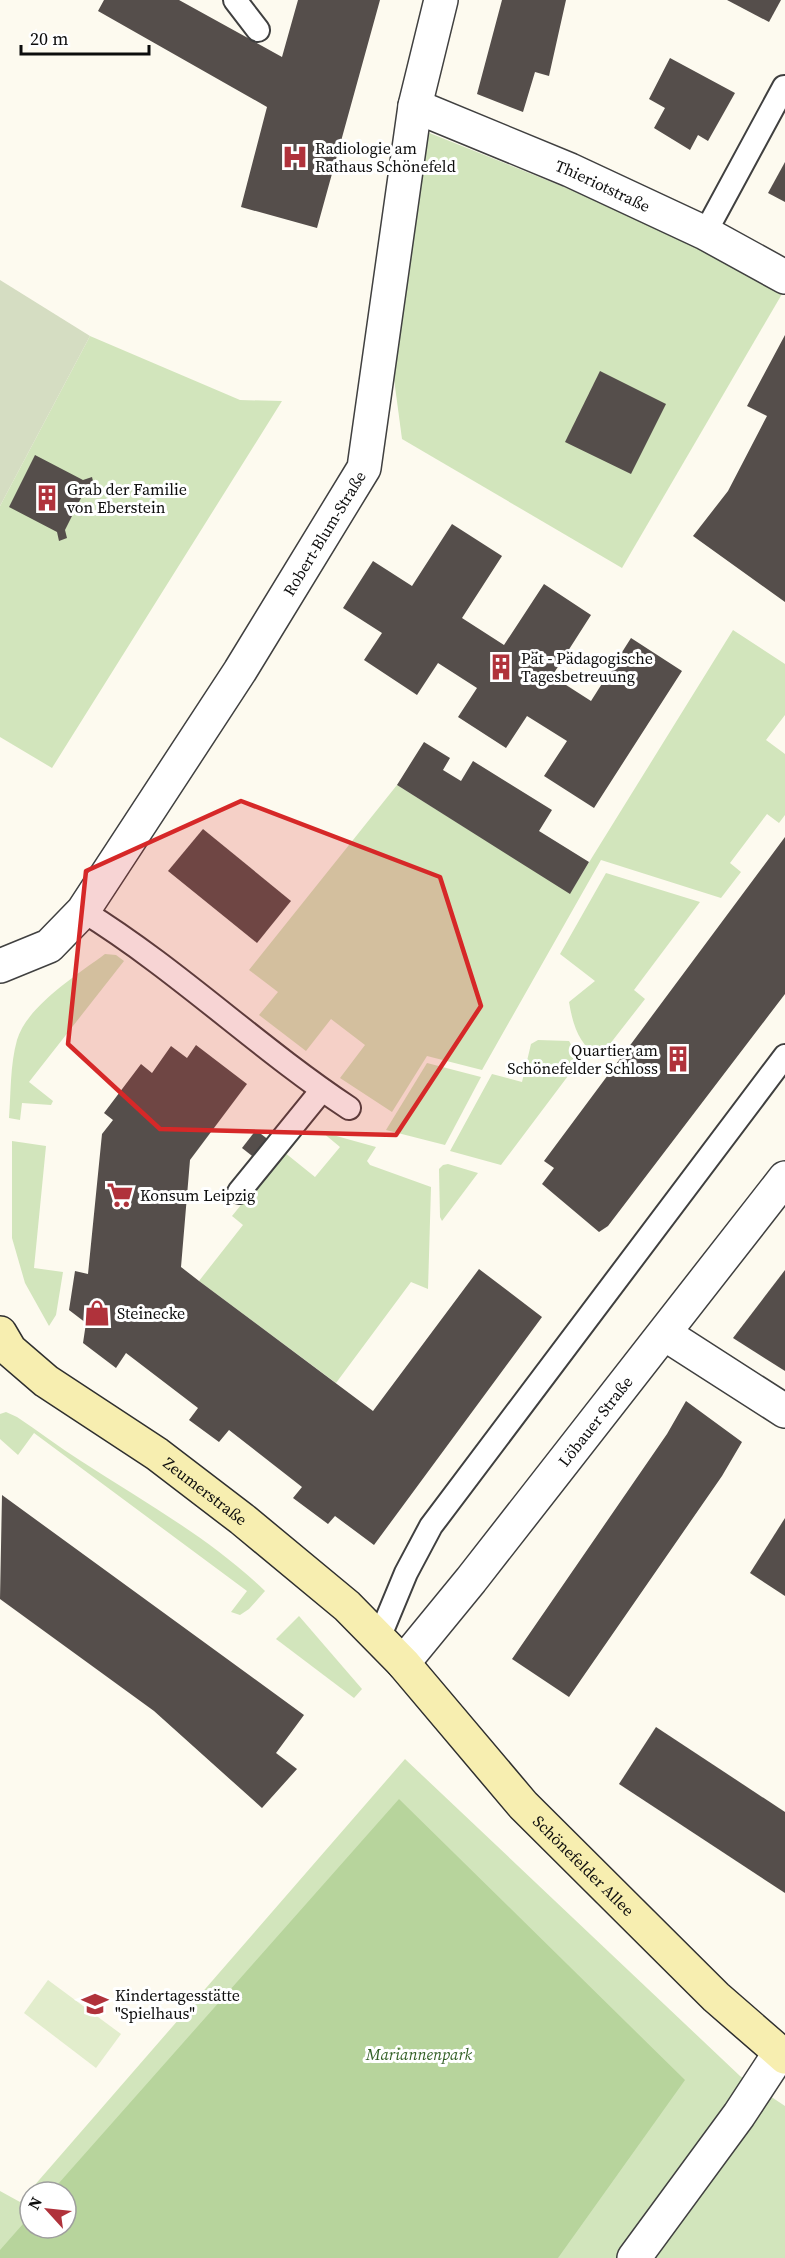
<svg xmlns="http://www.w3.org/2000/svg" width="785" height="2258" font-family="'Source Serif 4',serif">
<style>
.green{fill:#d2e5bc;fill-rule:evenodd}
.forest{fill:#b7d49c}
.cemetery{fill:#d5ddc2}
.pitch{fill:#e2edcc}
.building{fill:#554e4b}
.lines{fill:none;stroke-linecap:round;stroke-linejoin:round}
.lane-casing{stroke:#404040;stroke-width:26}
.street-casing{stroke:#404040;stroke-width:36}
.secondary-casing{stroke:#2f2f2f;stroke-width:36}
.lane{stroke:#fff;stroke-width:22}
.street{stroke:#fff;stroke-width:33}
.secondary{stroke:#f7eeb0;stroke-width:33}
.marked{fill:#d62828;fill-opacity:0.2;stroke:#d62828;stroke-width:4.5;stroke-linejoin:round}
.labels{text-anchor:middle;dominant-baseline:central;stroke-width:6;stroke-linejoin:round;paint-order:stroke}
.poi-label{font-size:16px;fill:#0d0d0d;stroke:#fff;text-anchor:start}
.street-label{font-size:16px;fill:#0d0d0d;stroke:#fff}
.park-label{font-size:16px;font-style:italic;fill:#315f24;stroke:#fff}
</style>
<rect width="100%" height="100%" fill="#fdfaef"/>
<g class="green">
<path d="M427 132 636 216 782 294 622 568 402 439 392 364Z"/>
<path d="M90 336 240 400 282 401 52 768 0 737V506Z"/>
<path d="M733 630 785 664V715L766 740 785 754V815L779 823 767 814 730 863 741 872 721 898 601 860 482 1070 427 1056 392 1112 340 1078 365 1045 331 1019 306 1051 259 1015 278 992 249 970 397 785 570 893Z"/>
<path d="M606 873 700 902 634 990 645 999 599 1058C579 1044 573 1026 569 1002L595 981 560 954Z"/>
<path d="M105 954 116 955 124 961 29 1082 53 1101 51 1105 22 1103 20 1120 9 1118C11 1093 10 1065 17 1040 27 1006 77 975 105 954Z"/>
<path d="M538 1040 569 1041 580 1060 501 1165 450 1151 492 1074 522 1082 531 1044Z"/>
<path d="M427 1063 481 1077 445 1145 386 1130Z"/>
<path d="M322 1132 376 1147 367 1161 370 1165 431 1187 428 1289 411 1282 336 1383 199 1281 243 1225 232 1216 284 1152 315 1177 340 1147Z"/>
<path d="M12 1141 46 1146 34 1268 63 1272 56 1315 49 1326 25 1283 12 1238Z"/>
<path d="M448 1164 478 1173 442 1221 440 1217 439 1169 443 1165Z"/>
<path d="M6 1412 17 1417C38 1431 59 1447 81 1461 144 1502 210 1538 265 1591L249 1609 240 1615 231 1612 247 1591 34 1433 18 1455 0 1439V1414Z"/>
<path d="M299 1616 362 1689 354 1698 276 1639Z"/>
<path d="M405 1759 740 2076 785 2106V2258H0V2191L20 2202ZM30 2192H66V2228H30Z"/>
</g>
<path class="forest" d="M399 1799 685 2080 558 2258H0V2250L30 2216V2228H66V2192H51Z"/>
<path class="cemetery" d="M0 280 90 336 0 506Z"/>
<path class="pitch" d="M48 1980 121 2034 96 2068 24 2013Z"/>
<g class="building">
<path d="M104 0H179L282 57 298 0H380L317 228 241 207 267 107 98 11Z"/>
<path d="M502 0H566L549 76 535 72 523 112 477 94Z"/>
<path d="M727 0H781L769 22Z"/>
<path d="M670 58 735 93 708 141 698 135 690 150 654 128 665 108 649 99Z"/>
<path d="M785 162V202L768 193Z"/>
<path d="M785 335V602L693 536 728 491 767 416 747 406Z"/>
<path d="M600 371 666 404 631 474 565 442Z"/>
<path d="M35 455 83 480 92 477 94 485 86 488 65 530 67 538 59 541 57 532 9 507Z"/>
<path d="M452 524 502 556 462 618 504 645 544 584 591 615 552 676 591 701 631 638 682 671 594 808 544 776 567 741 527 716 506 748 458 717 477 688 438 663 417 695 364 660 382 633 343 608 373 561 412 586Z"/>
<path d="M424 742 450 758 443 770 461 781 473 761 552 810 539 831 589 862 570 894 397 785Z"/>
<path d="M203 829 291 901 257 943 168 871Z"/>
<path d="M785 837V994L608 1226 599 1232 542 1184 554 1168 544 1161Z"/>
<path d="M196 1045 247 1084 190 1160 181 1267 199 1281 373 1411 479 1269 542 1317 374 1545 335 1516 328 1524 293 1498 302 1487 229 1430 219 1442 189 1420 198 1408 126 1353 116 1368 83 1343 86 1323 69 1310 75 1271 88 1274 102 1134 113 1120 104 1113 141 1064 152 1073 171 1046 187 1058Z"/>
<path d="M256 1130 284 1152 270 1170 242 1148Z"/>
<path d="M785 1270V1371L733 1338Z"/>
<path d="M686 1401 742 1442 722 1476 569 1697 512 1659 667 1434Z"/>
<path d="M2 1495 304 1715 276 1753 297 1769 262 1808 154 1711 0 1599Z"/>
<path d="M785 1518V1596L750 1573Z"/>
<path d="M656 1727 785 1812V1893L619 1784Z"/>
</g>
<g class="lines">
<g class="lane-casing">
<g id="lane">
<path d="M235 0 258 30"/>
<path d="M705 233 784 87"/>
<path d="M83 911C177 969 257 1047 349 1108"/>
<path d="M239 1192 322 1090"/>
<path d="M379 1638 406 1573 431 1526 785 1056"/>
</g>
</g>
<g class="street-casing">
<g id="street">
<path id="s1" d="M415 106 570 170 705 233 785 277"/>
<path id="s2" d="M0 966 49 946 83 911 240 671 364 468 415 106 441 0"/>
<path d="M665 1334 785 1411"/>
<path id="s3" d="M403 1663 471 1580 785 1178"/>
<path d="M634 2258 739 2115 779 2054"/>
</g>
</g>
<g class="secondary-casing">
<g id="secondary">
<path id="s4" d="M0 1333 10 1350 46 1381 157 1454 242 1519 347 1606 403 1663 523 1805 716 1997 785 2057"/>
</g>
</g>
<use href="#lane" class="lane"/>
<use href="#street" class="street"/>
<use href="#secondary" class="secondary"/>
</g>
<path class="marked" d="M241 801 440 877 481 1006 396 1135 160 1129 68 1044 86 871Z"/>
<defs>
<g id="hospital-bare" transform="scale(2.07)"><path d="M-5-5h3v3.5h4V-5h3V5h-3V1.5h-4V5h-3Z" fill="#b0323b" stroke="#fff" stroke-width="2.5" paint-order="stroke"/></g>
<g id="building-bare" transform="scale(2.07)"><path d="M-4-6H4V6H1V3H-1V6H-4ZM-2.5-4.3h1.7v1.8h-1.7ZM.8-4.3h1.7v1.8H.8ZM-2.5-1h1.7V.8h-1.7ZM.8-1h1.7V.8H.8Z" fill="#b0323b" stroke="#fff" stroke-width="2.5" paint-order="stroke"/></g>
<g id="supermarket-bare" transform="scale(2.07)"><path d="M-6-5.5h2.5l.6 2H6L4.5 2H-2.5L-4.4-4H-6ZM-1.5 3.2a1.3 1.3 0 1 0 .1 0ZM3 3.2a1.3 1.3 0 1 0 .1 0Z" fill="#b0323b" stroke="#fff" stroke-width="2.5" paint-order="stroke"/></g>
<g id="shop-bare" transform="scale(2.07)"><path d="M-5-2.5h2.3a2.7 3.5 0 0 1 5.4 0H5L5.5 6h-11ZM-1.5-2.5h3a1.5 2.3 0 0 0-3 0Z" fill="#b0323b" stroke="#fff" stroke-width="2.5" paint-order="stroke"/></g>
<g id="school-bare" transform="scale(2.07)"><path d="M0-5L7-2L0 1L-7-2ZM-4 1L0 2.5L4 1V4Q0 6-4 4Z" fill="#b0323b" stroke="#fff" stroke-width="2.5" paint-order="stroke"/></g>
</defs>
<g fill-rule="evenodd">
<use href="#hospital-bare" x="295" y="157"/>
<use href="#building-bare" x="47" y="498"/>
<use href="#building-bare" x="501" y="667"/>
<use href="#building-bare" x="678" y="1059"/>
<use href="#supermarket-bare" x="120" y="1195"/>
<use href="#shop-bare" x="97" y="1313"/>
<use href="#school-bare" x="95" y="2004"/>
</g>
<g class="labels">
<g class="poi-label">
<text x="315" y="148">Radiologie am<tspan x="315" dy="18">Rathaus Schönefeld</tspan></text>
<text x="67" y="489">Grab der Familie<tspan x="67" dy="18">von Eberstein</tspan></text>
<text x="521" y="658">Pät - Pädagogische<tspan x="521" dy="18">Tagesbetreuung</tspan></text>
<text x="658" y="1050" text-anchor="end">Quartier am<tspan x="658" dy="18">Schönefelder Schloss</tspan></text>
<text x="140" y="1195">Konsum Leipzig</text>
<text x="117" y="1313">Steinecke</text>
<text x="115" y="1995">Kindertagesstätte<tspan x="115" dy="18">"Spielhaus"</tspan></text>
</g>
<g class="street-label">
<text stroke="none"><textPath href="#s1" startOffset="204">Thieriotstraße</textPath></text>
<text stroke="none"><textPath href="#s2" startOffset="550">Robert-Blum-Straße</textPath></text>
<text stroke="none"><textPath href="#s3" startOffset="309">Löbauer Straße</textPath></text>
<text stroke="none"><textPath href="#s4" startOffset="261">Zeumerstraße</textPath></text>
<text stroke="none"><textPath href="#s4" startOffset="795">Schönefelder Allee</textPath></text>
</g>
<g class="park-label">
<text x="419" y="2054">Mariannenpark</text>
</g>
</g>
<g transform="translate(48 2210) rotate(297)"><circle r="28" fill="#ffffff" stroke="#9e9e9e" stroke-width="1.5"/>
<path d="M0-4.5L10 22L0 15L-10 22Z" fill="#b0323b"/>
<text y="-9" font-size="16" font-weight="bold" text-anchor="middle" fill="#0d0d0d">N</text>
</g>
<path d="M21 45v9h128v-9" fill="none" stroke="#0d0d0d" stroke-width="3"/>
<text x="30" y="45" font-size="18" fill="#0d0d0d" stroke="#ffffff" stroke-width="4.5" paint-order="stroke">20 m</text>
</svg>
